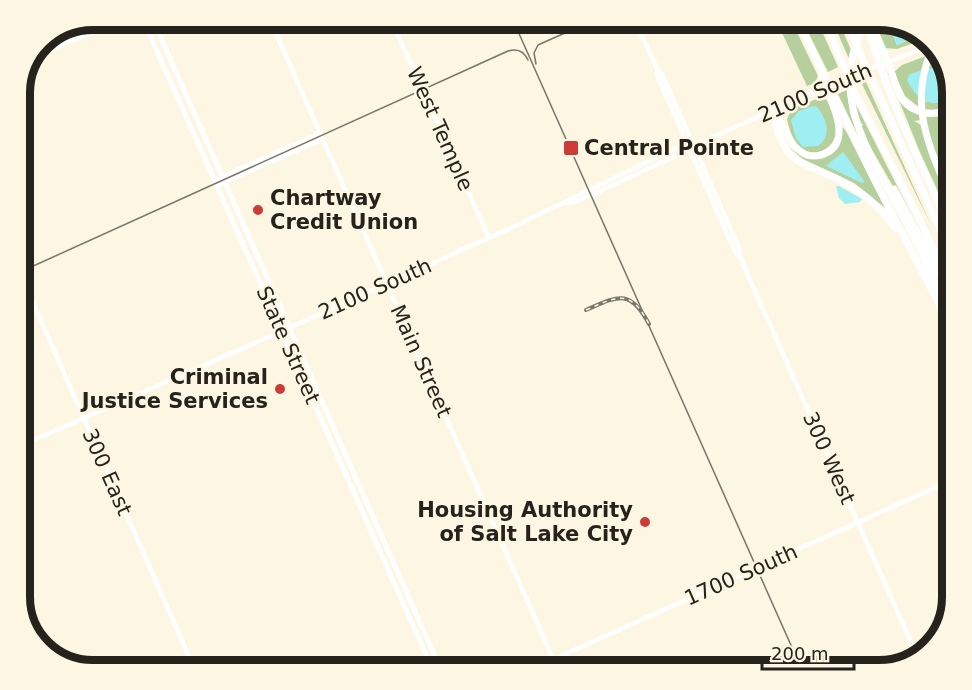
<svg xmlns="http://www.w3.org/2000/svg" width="972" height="690" font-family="'DejaVu Sans',sans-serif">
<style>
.green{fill:#b5d09d}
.water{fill:#9feff2}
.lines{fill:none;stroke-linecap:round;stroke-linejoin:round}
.secondary{stroke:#fff;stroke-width:4.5}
.primary{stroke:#fff;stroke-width:5}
.highway{stroke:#fff;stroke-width:7}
.tram{stroke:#787569;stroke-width:1.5}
.rail-casing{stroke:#787569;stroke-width:4}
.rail{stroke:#fcf6e3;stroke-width:1.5;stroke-dasharray:4.5;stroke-linecap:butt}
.poi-dot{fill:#cb3c39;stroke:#fcf6e3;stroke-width:2}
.labels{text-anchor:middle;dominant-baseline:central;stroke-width:5;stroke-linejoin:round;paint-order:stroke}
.street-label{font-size:21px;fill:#25231c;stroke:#fcf6e3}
.poi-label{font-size:21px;font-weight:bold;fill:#25231c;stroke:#fcf6e3;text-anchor:start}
.rim{fill:none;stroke:#25231c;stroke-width:8}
</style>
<rect width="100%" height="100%" fill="#fcf6e3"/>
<g class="green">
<path d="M776 20H791L818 76 815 83 807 86Z"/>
<path d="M802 20H817L838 67 828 72Z"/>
<path d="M832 20H838L851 50 849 59Z"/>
<path d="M873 20 888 22 897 45 922 34 927 38 897 49 885 48Z"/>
<path d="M938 53 946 64 927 70 931 55Z"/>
<path d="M926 56 919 98 920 108 905 96 894 72 902 65Z"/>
<path d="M888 73H890L897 92 921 115V120L914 121 923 126 952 203V222L919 150Z"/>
<path d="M866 82 931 225 862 84Z"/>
<path d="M847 90 850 113 857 134 838 94Z"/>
<path d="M952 94V104L940 110H924V101C934 104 945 101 952 94Z"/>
<path d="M819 98 827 100C831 110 837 121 836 132 834 151 810 160 798 145 792 139 789 128 787 119L792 109Z"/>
<path d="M853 99 929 249 863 134 861 127 863 124 859 123Z"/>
<path d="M952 110V193C946 176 925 135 927 119L925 117 941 116Z"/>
<path d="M843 127 847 133 885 208 854 183 803 159 790 148 806 158 817 159 840 141Z"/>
</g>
<g class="water">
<path d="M887 22 922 34 897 45Z"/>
<path d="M946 64 952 94 940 103C922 104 915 95 907 80L909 75C920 69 933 69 946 64Z"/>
<path d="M813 106 817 107C827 119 832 136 818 146L803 147 796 138 791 120 799 111Z"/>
<path d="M843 152 865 182 862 183 826 166Z"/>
<path d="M836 186H839L862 199 860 202 845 204 839 198Z"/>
</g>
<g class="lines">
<g class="secondary">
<path d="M270 20 558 670"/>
<path d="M391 20 489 238"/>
<path d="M632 20 634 25 638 27 658 71 657 75 735 252 740 257 747 273 918 658"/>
<path d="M658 71 662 74 740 250V257"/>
<path d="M215 180 320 133"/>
<path d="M218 185 323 139"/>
<path d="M565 203H572L587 197 695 147 699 143 841 80 932 45"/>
<path d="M20 273 195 670"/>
<path d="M20 446 289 328 517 225 666 153 692 141 699 143"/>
<path d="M530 670 952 480"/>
</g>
<g class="primary">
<path d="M143 20 433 670"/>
<path d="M153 20 441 670"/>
</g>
<g class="highway">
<path d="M798 20 873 177 952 329"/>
<path d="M825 20 853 89 918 216 952 289"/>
<path d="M845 20 952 255"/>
<path d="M868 20C823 90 871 155 904 218 920 248 933 279 947 309"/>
<path d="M870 20C877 36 884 52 890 68 894 78 896 90 902 99 913 115 937 117 952 107"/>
<path d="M866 21C886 94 920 163 952 232"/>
<path d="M44 40 60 32"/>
<path d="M933 46C907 105 929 146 952 201"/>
<path d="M37 53 122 20"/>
<path d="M772 110C776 127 781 148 795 159 805 166 818 170 829 175 857 187 879 204 896 229"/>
<path d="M772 110C786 123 786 141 800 151 806 156 814 157 822 155 856 144 830 99 822 78"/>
<path d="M894 189 952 298"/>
</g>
<g class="tram">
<path d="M513 20 802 670"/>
<path d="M536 64 534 53 538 45 594 20"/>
<path d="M20 272C182 197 345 124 508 51 518 48 524 51 528 60"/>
</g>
<g class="rail-casing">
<g id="rail">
<path d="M516 20V22"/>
<path d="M586 310C618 296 630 288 649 324"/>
</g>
</g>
<use href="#rail" class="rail"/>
</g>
<g class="poi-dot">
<rect x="563" y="140" width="16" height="16" rx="3"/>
<circle cx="258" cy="210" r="6"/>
<circle cx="280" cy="389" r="6"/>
<circle cx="645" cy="522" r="6"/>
</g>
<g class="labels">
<g class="street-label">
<text transform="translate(815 93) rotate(-23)">2100 South</text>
<text transform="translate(440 129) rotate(66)">West Temple</text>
<text transform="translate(375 289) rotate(-24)">2100 South</text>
<text transform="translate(288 345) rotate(66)">State Street</text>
<text transform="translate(421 361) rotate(66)">Main Street</text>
<text transform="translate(829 458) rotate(66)">300 West</text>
<text transform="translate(107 472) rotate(66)">300 East</text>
<text transform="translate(741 575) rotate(-24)">1700 South</text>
</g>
<g class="poi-label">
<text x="584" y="148">Central Pointe</text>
<text x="270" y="198">Chartway<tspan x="270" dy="24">Credit Union</tspan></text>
<text x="268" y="377" text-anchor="end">Criminal<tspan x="268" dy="24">Justice Services</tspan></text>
<text x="633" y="510" text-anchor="end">Housing Authority<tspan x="633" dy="24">of Salt Lake City</tspan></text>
</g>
</g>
<path d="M0 0H972V690H0ZM93 30H879A63 63 0 0 1 942 93V597A63 63 0 0 1 879 660H93A63 63 0 0 1 30 597V93A63 63 0 0 1 93 30Z" fill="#fcf6e3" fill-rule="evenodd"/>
<path class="rim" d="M93 30H879A63 63 0 0 1 942 93V597A63 63 0 0 1 879 660H93A63 63 0 0 1 30 597V93A63 63 0 0 1 93 30Z"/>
<path d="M762 660v9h92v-9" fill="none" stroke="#25231c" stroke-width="3"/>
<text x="771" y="660" font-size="18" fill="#25231c" stroke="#fcf6e3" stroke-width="4.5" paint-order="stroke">200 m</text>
</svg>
